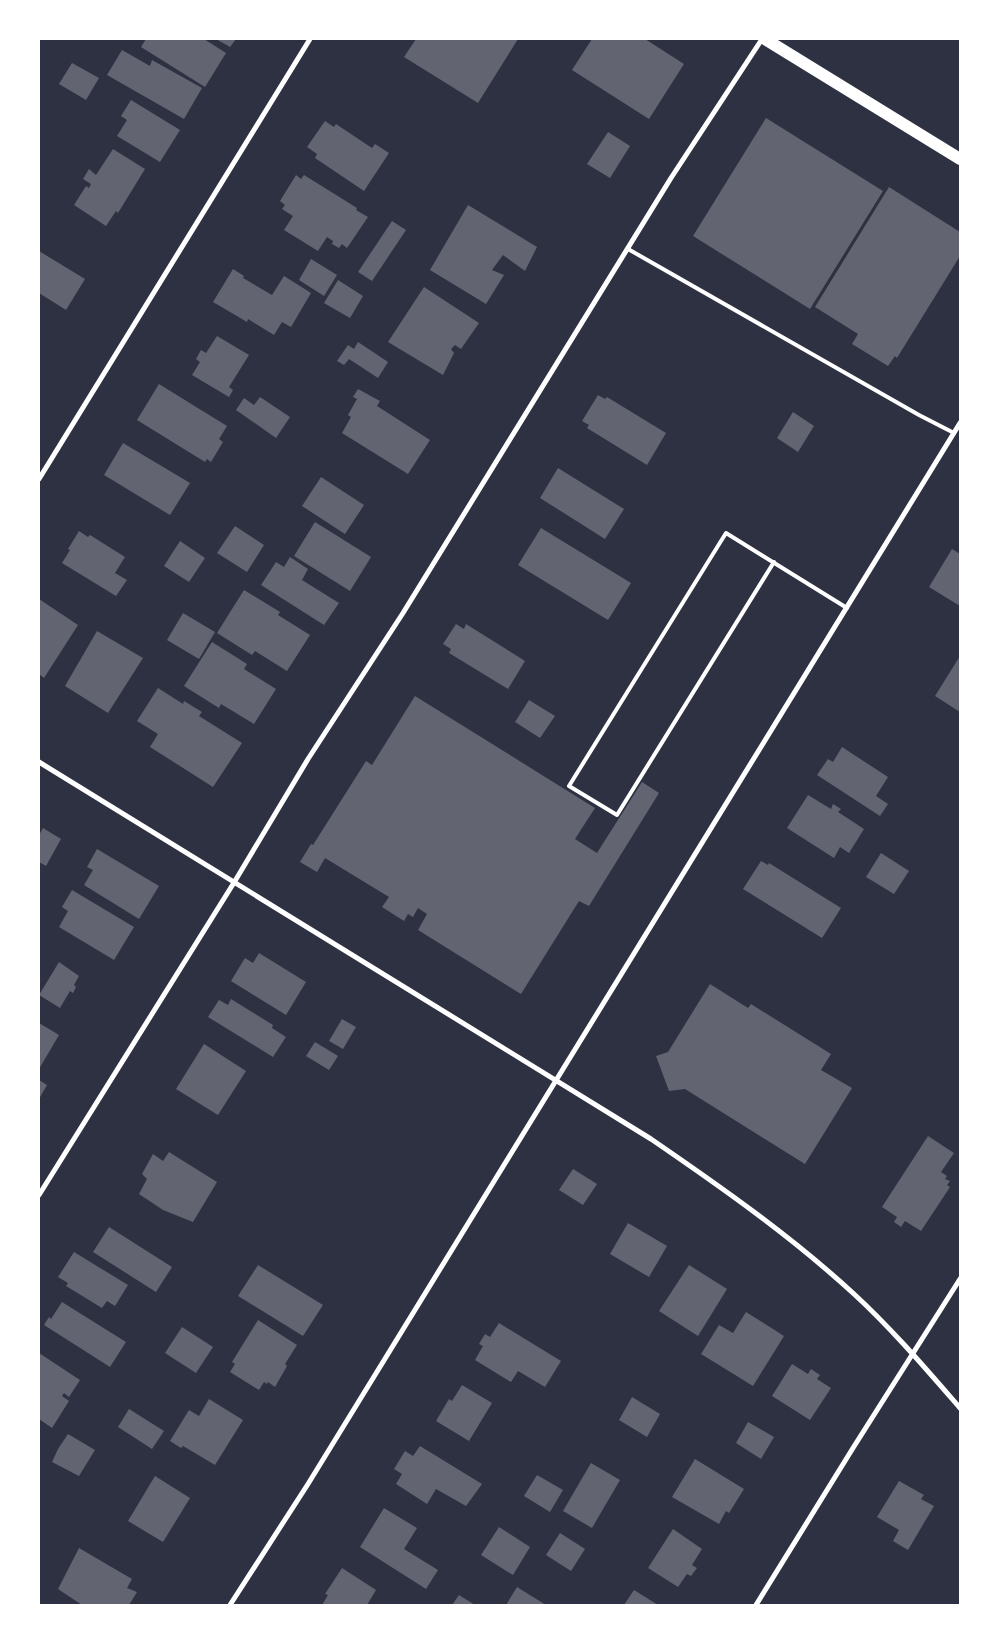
<svg xmlns="http://www.w3.org/2000/svg" width="999" height="1644" font-family="'Sofia Sans Condensed',sans-serif">
<style>
.building{fill:#626471}
.lines{fill:none;stroke-linecap:round;stroke-linejoin:round}
.service{stroke:#fff;stroke-width:4}
.minor{stroke:#fff;stroke-width:5}
.primary{stroke:#fff;stroke-width:12}
</style>
<rect width="100%" height="100%" fill="#2d3142"/>
<g class="building">
<path d="M146 39H204L226 53 205 87 141 47Z"/>
<path d="M216 39H236L230 47Z"/>
<path d="M416 39H518L478 103 404 57Z"/>
<path d="M592 39H645L684 64 649 119 572 70Z"/>
<path d="M122 50 150 66 152 60 202 88 184 119 107 75Z"/>
<path d="M72 63 99 78 86 100 59 84Z"/>
<path d="M131 100 180 130 160 162 117 136 127 120 121 116Z"/>
<path d="M766 118 883 191 810 309 693 236Z"/>
<path d="M325 121 334 127 336 124 372 148 375 144 389 153 364 191 315 158 317 154 307 147Z"/>
<path d="M608 132 630 146 610 178 587 164Z"/>
<path d="M113 149 145 169 118 213 116 211 106 226 74 205 86 186 89 188 91 184 83 179 89 169 96 175Z"/>
<path d="M296 175 301 179 304 175 357 208 356 210 368 217 347 248 342 244 339 248 332 244 333 241 327 237 318 251 284 230 293 216 282 209 285 205 280 201Z"/>
<path d="M889 187 960 232V256L897 358 895 356 888 366 852 344 858 334 815 307Z"/>
<path d="M468 205 537 247 525 271 503 255 492 270 504 275 486 304 430 270Z"/>
<path d="M392 221 406 230 372 281 358 272Z"/>
<path d="M39 251 85 279 66 310 39 293Z"/>
<path d="M311 259 337 275 324 296 299 280Z"/>
<path d="M233 269 244 276 243 278 272 295 284 276 311 293 291 327 282 322 274 335 248 319 247 322 213 302Z"/>
<path d="M338 280 363 296 350 318 324 303Z"/>
<path d="M424 287 479 323 461 349 455 345 451 349 454 353 443 375 388 342Z"/>
<path d="M217 336 249 355 229 387 233 390 229 397 192 375 200 362 196 359 201 350 206 353Z"/>
<path d="M358 342 388 362 378 378 349 359 344 365 337 361 348 345 354 349Z"/>
<path d="M159 384 227 426 219 439 223 442 211 462 207 459 205 462 137 420Z"/>
<path d="M358 389 380 401 377 406 430 440 408 474 342 433 351 417 348 415 357 399 353 397Z"/>
<path d="M598 395 605 399 607 397 666 433 647 465 587 428 589 425 582 421Z"/>
<path d="M260 397 290 417 276 438 236 410 244 398 254 405Z"/>
<path d="M793 412 814 426 798 452 777 438Z"/>
<path d="M123 443 190 483 170 515 104 475Z"/>
<path d="M558 468 624 509 605 539 540 498Z"/>
<path d="M321 477 364 505 345 534 302 506Z"/>
<path d="M315 522 371 557 350 591 294 556Z"/>
<path d="M235 526 264 545 247 572 217 553Z"/>
<path d="M541 528 631 583 608 620 518 565Z"/>
<path d="M79 531 88 537 90 535 125 557 115 573 127 580 116 596 62 563 70 550 68 549Z"/>
<path d="M180 541 205 558 189 582 164 566Z"/>
<path d="M952 549 960 554V606L929 587Z"/>
<path d="M290 557 308 569 302 580 339 603 324 625 261 585 276 562 284 567Z"/>
<path d="M244 590 280 612 278 615 310 635 287 671 255 651 252 655 217 633Z"/>
<path d="M39 599 78 625 44 678 39 674Z"/>
<path d="M183 613 215 632 199 659 167 640Z"/>
<path d="M456 624 464 629 466 624 525 661 508 689 449 653 451 649 443 644Z"/>
<path d="M97 631 143 658 108 713 65 686Z"/>
<path d="M212 642 247 664 244 669 276 689 254 724 221 704 219 708 184 686Z"/>
<path d="M960 656V712L935 696Z"/>
<path d="M158 688 183 704 184 701 202 712 199 716 242 743 213 787 150 747 158 734 137 721Z"/>
<path d="M415 696 595 808 575 839 597 853 642 782 659 793 589 906 579 901 521 994 418 930 427 914 418 908 413 917 408 914 404 921 382 907 389 897 325 858 317 872 300 862 311 844 313 845 366 761 372 765Z"/>
<path d="M529 700 555 716 540 738 515 722Z"/>
<path d="M842 747 888 777 876 796 888 804 880 816 817 775 828 759 833 762Z"/>
<path d="M808 795 831 809 833 804 841 809 838 812 864 829 849 853 840 847 834 858 787 828Z"/>
<path d="M43 828 61 839 46 866 39 862V835Z"/>
<path d="M97 849 159 886 139 919 84 885 93 870 87 867Z"/>
<path d="M881 853 909 871 894 894 866 877Z"/>
<path d="M761 861 768 865 769 863 841 908 822 938 743 889Z"/>
<path d="M72 890 134 927 114 960 59 927 68 911 62 907Z"/>
<path d="M259 953 306 982 286 1015 231 981 245 958 253 963Z"/>
<path d="M59 962 79 976 74 985 76 987 73 993 70 991 60 1008 39 995Z"/>
<path d="M710 984 748 1008 751 1004 831 1054 821 1070 852 1088 805 1164 685 1089 669 1091 656 1056 668 1052Z"/>
<path d="M231 999 273 1025 272 1028 286 1037 273 1057 208 1017 219 1000 228 1005Z"/>
<path d="M342 1019 356 1027 343 1049 329 1041Z"/>
<path d="M39 1023 59 1035 39 1069Z"/>
<path d="M315 1042 338 1056 329 1070 306 1056Z"/>
<path d="M204 1044 246 1071 218 1115 176 1089Z"/>
<path d="M39 1080 47 1085 39 1099Z"/>
<path d="M928 1136 954 1153 941 1172 947 1176 945 1179 950 1181 947 1185 950 1187 921 1231 905 1221 901 1227 894 1222 897 1217 882 1207Z"/>
<path d="M169 1152 217 1182 193 1222 163 1210 139 1194 147 1179 142 1174 153 1154 163 1161Z"/>
<path d="M573 1169 597 1184 583 1205 559 1190Z"/>
<path d="M628 1223 667 1246 649 1277 610 1254Z"/>
<path d="M109 1227 172 1267 156 1292 93 1252Z"/>
<path d="M74 1252 128 1285 115 1306 107 1301 102 1308 66 1286 68 1283 58 1277Z"/>
<path d="M258 1265 323 1305 303 1336 238 1296Z"/>
<path d="M689 1265 727 1289 698 1336 659 1311Z"/>
<path d="M62 1302 126 1342 110 1367 44 1325 49 1317 51 1319Z"/>
<path d="M746 1312 784 1336 753 1386 701 1354 719 1325 733 1333Z"/>
<path d="M258 1320 297 1345 285 1364 287 1366 275 1387 268 1382 267 1384 264 1382 259 1390 230 1372 235 1364 232 1362Z"/>
<path d="M499 1323 561 1361 545 1387 518 1371 511 1382 475 1360 483 1346 479 1344 485 1334 490 1337Z"/>
<path d="M182 1327 213 1347 196 1373 165 1353Z"/>
<path d="M39 1353 80 1380 69 1397 64 1393 62 1396 69 1401 52 1428 39 1419Z"/>
<path d="M792 1364 808 1374 811 1369 820 1375 817 1379 831 1388 810 1420 772 1396Z"/>
<path d="M462 1385 492 1403 469 1441 436 1421 449 1399 452 1401Z"/>
<path d="M632 1397 660 1414 647 1437 619 1420Z"/>
<path d="M209 1399 243 1420 215 1465 183 1446 181 1448 170 1441 189 1410 199 1416Z"/>
<path d="M129 1409 164 1431 152 1449 118 1427Z"/>
<path d="M748 1422 774 1437 761 1459 736 1443Z"/>
<path d="M68 1434 95 1450 79 1476 52 1462 58 1449Z"/>
<path d="M420 1446 482 1484 466 1506 436 1489 427 1504 396 1484 402 1474 394 1469 405 1451 413 1456Z"/>
<path d="M695 1459 744 1489 729 1513 726 1511 719 1524 672 1497Z"/>
<path d="M591 1463 620 1480 592 1528 563 1511Z"/>
<path d="M537 1475 563 1490 550 1512 524 1496Z"/>
<path d="M155 1476 190 1498 163 1542 128 1521Z"/>
<path d="M899 1481 924 1495 921 1499 934 1506 908 1550 893 1541 899 1530 877 1517Z"/>
<path d="M384 1508 417 1528 404 1549 438 1570 426 1589 360 1547Z"/>
<path d="M499 1527 530 1547 513 1575 481 1555Z"/>
<path d="M673 1529 702 1549 692 1565 697 1568 691 1576 687 1574 678 1587 648 1568Z"/>
<path d="M560 1533 585 1549 571 1571 546 1555Z"/>
<path d="M79 1548 132 1579 127 1588 137 1592 129 1605H82L58 1589Z"/>
<path d="M342 1568 376 1590 367 1605H322L328 1595 325 1594Z"/>
<path d="M517 1587 546 1605H506Z"/>
<path d="M634 1590 658 1605H624Z"/>
<path d="M459 1595 475 1605H452Z"/>
</g>
<g class="lines">
<g class="service">
<path d="M628 249 919 415 954 433"/>
<path d="M774 562 617 815 569 786 726 533 847 608"/>
</g>
<g class="minor">
<path d="M39 479 310 39"/>
<path d="M39 762 651 1139C721 1187 791 1236 854 1294 892 1329 926 1369 960 1408"/>
<path d="M39 1195 235 881 308 759 403 613 671 178 762 39"/>
<path d="M230 1605 308 1484 960 423"/>
<path d="M756 1605 853 1448 960 1279"/>
</g>
<path class="primary" d="M765 39 960 159"/>
</g>
<rect width="999" height="1644" fill="none" stroke="#ffffff" stroke-width="80"/>
</svg>
